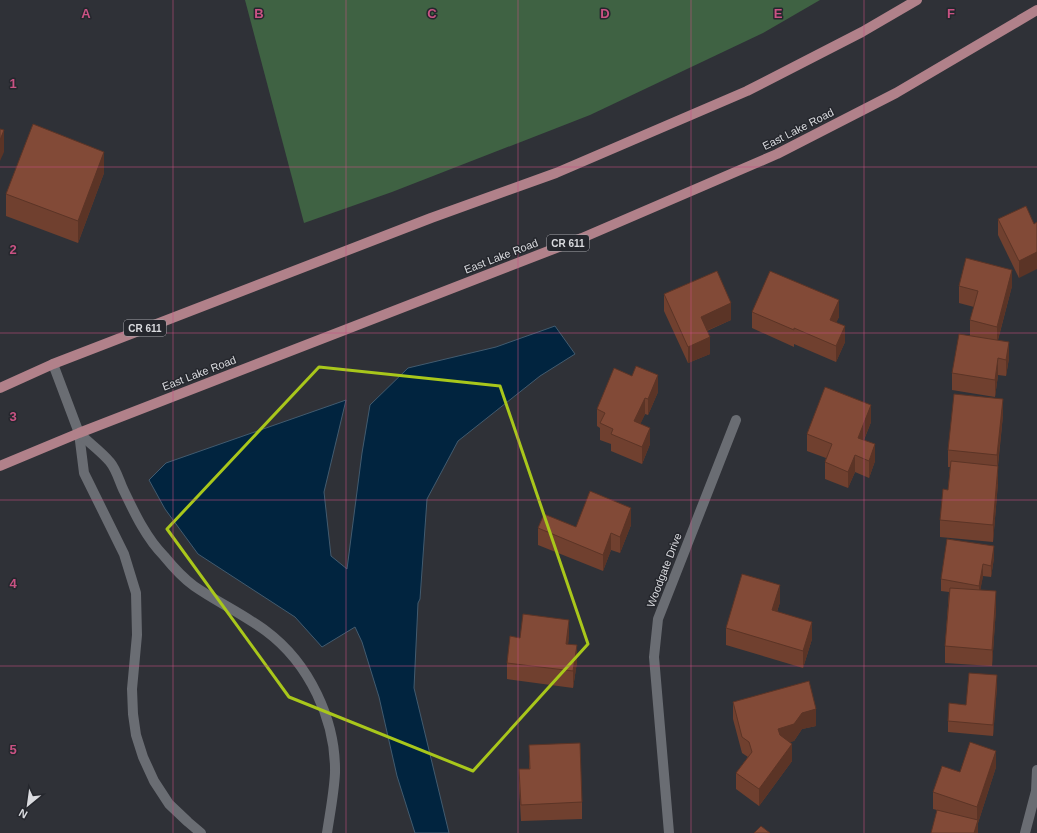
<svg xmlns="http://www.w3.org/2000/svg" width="1037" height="833" font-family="Arial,sans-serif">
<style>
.green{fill:#3f6243}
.water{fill:#01243f;stroke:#425b6f}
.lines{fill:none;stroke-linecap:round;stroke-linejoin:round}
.street{stroke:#6a6d73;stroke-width:10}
.secondary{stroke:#6a6d73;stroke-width:10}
.primary{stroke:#b1818a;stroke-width:10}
.wall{fill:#70402f}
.shaded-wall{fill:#5b3426}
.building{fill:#824a37;stroke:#5b3426}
.marked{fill:none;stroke:#a9c71b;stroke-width:3;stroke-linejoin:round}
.grid{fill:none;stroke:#c95283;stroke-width:1;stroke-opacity:0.55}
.labels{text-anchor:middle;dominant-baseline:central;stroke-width:3;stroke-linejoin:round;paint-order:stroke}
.shield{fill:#25272d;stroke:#a4a5aa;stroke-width:1}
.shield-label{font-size:10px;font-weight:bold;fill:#dadbdf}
.street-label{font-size:11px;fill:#dadbdf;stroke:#25272d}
.grid-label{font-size:13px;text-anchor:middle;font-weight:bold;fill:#c95283;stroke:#25272d;stroke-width:3;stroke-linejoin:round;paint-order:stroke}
</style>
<rect width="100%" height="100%" fill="#2f3137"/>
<path class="green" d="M245 0H820L763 33 590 115 392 192 304 223Z"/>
<path class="water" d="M555 326 575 354 540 376 458 441 427 499 420 599 418 603 414 688 449 833H415L397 776 379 697 362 642 355 627 322 647 295 617 198 554 165 509 149 480 166 463 346 400 324 492 331 556 347 569 362 453 370 405 408 368 496 347Z"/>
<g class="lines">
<g class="street">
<path d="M669 833 654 657 658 619 736 420"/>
<path d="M1025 833 1036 791 1037 770"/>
</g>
<g class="secondary">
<path d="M53 364 79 433 84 473 124 554 136 593 137 635 132 689 133 714 136 735 143 757 154 781 169 804 188 822 201 833"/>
<path d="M79 433C88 442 102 452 110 462 116 469 119 480 123 489 134 512 146 538 164 556 173 567 183 578 194 586 217 602 243 614 266 631 309 663 336 720 335 773 334 793 330 813 327 833"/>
</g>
<g class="primary">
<path d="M0 388 53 364 431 218 556 173 747 91 862 32 917 0"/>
<path d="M0 466 79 433 582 238 777 154 896 93 1037 10"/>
</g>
</g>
<g class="wall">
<path d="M104 173 78 243 6 216V194Z"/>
<path d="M998 219 1034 224 1019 278 998 235Z"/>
<path d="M959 286H1012L998 340 1009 358 1006 376 998 375 995 397 952 390V373L970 335V320L974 307 959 303Z"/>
<path d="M664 294 731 320 707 331 710 354 688 363 664 311Z"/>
<path d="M752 312 839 317 836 322 845 342 836 362 794 344V347L752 328Z"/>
<path d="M658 392 648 415 645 414 640 424 650 444 642 464 611 451V444L600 440V428L597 426V409Z"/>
<path d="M1003 415 998 466V483L993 542 940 537V520L948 490 950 467H948V450Z"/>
<path d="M871 422 864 440 875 461 869 478 855 472 848 488 825 479V462L826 458 807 451V434Z"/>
<path d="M631 525 620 553 611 550 603 571 538 545V528Z"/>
<path d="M994 558 991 577 983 576 980 590 996 608 992 666 945 663V646L949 592 941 591V579Z"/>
<path d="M780 602 777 612 812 639 803 668 726 645V628Z"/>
<path d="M569 636 568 644 577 662 573 688 507 679V663L520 638Z"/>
<path d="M997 686 993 736 948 732V721Z"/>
<path d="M733 702 816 726 802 729 794 741 789 742 792 761 759 806 736 789V773L748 757 742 753 733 719Z"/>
<path d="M529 745 582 802V819L521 821 519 786V769H529Z"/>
<path d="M996 767 978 823V833L937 810 933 809V792L960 772Z"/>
</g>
<g class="shaded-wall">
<path d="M4 130V152L0 161V140Z"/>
<path d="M104 152V173L78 243V221Z"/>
<path d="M1037 252V269L1019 278V261Z"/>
<path d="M1012 270V286L997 343V327Z"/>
<path d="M839 300V317L830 336V320Z"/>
<path d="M731 303V320L701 333V317Z"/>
<path d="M845 326V342L836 362V346Z"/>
<path d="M710 337V354L688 363V347Z"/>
<path d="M1009 342V358L1006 376V360Z"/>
<path d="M998 358V375L995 397V380Z"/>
<path d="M658 375V392L648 415V399Z"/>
<path d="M645 398V414L634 438V421Z"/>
<path d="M1003 399V415L997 472V455Z"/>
<path d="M871 405V422L858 454V438Z"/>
<path d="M650 428V444L642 464V447Z"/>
<path d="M875 444V461L869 478V461Z"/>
<path d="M855 455V472L848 488V472Z"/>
<path d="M998 466V483L993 542V525Z"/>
<path d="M631 508V525L620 553V537Z"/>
<path d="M611 533V550L603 571V555Z"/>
<path d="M994 546V558L991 577V566Z"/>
<path d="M983 564V576L979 597V586Z"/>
<path d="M780 585V602L772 627V610Z"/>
<path d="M996 591V608L992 666V650Z"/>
<path d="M569 620V636L566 661V644Z"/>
<path d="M812 622V639L803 668V651Z"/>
<path d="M577 645V662L573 688V671Z"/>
<path d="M997 675V686L993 736V725Z"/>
<path d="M816 709V726L802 729 794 741 778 745V729L802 713Z"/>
<path d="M792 744V761L759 806V789Z"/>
<path d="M996 751V767L978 823V833H974L977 821V807Z"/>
</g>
<g class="building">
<path d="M33 124 104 152 78 221 6 194Z"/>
<path d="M0 129 4 130 0 140Z"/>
<path d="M1026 206 1034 224 1037 222V252L1019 261 998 219Z"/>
<path d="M966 258 1012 270 997 327 970 320 978 291 959 286Z"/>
<path d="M717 271 731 303 701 317 710 337 688 347 664 294Z"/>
<path d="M770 271 839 300 830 320 845 326 836 346 794 328V330L752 312Z"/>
<path d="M959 334 1009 342 1006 360 998 358 995 380 952 373Z"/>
<path d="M636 366 658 375 648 399 645 398 634 421 650 428 642 447 611 434 613 429 600 423 605 413 597 409 614 368 632 376Z"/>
<path d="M825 387 871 405 858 438 875 444 869 461 855 455 848 472 825 462 832 444 807 434Z"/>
<path d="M954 394 1003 399 997 455 948 450Z"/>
<path d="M951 461 998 466 993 525 940 520 943 489 948 490Z"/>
<path d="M590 491 631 508 620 537 611 533 603 555 538 528 544 514 576 527Z"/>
<path d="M947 539 994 546 991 566 983 564 979 586 941 579Z"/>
<path d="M742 574 780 585 772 610 812 622 803 651 726 628Z"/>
<path d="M950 588 996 591 992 650 945 646Z"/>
<path d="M523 614 569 620 566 644 577 645 573 671 507 663 510 636 520 638Z"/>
<path d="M969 673 997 675 993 725 948 721 949 703 966 705Z"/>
<path d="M809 681 816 709 802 713 794 724 778 729 780 735 792 744 759 789 736 773 752 752 749 742 742 737 733 702Z"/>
<path d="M970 742 996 751 977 807 933 792 942 766 960 772Z"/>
<path d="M580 743 582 802 521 805 519 769H530L529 745Z"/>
<path d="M937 810 978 820 974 833H931Z"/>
<path d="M761 826 770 833H754Z"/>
</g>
<path class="marked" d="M319 367 500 386 588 644 473 771 289 697 167 529Z"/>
<path class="grid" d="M173 0V833M346 0V833M518 0V833M691 0V833M864 0V833M0 167H1037M0 333H1037M0 500H1037M0 666H1037"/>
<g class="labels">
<g class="shield">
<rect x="547" y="235" width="42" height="16" rx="3"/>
<rect x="124" y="320" width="42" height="16" rx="3"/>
</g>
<g class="shield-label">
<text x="568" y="243">CR 611</text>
<text x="145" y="328">CR 611</text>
</g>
<g class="street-label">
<text transform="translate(798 129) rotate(-27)">East Lake Road</text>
<text transform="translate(501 256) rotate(-21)">East Lake Road</text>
<text transform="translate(199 373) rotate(-21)">East Lake Road</text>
<text transform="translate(664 570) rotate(-69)">Woodgate Drive</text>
</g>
</g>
<g class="grid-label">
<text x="86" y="18">A</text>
<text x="259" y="18">B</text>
<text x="432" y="18">C</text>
<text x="605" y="18">D</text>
<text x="778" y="18">E</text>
<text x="951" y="18">F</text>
<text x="13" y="88">1</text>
<text x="13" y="254">2</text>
<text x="13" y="421">3</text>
<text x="13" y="588">4</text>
<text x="13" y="754">5</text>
</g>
<g transform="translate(28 805) rotate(209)" stroke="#25272d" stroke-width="3" paint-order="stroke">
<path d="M0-3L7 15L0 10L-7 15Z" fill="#dadbdf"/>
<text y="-6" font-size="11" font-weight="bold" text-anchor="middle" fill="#dadbdf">N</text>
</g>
</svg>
